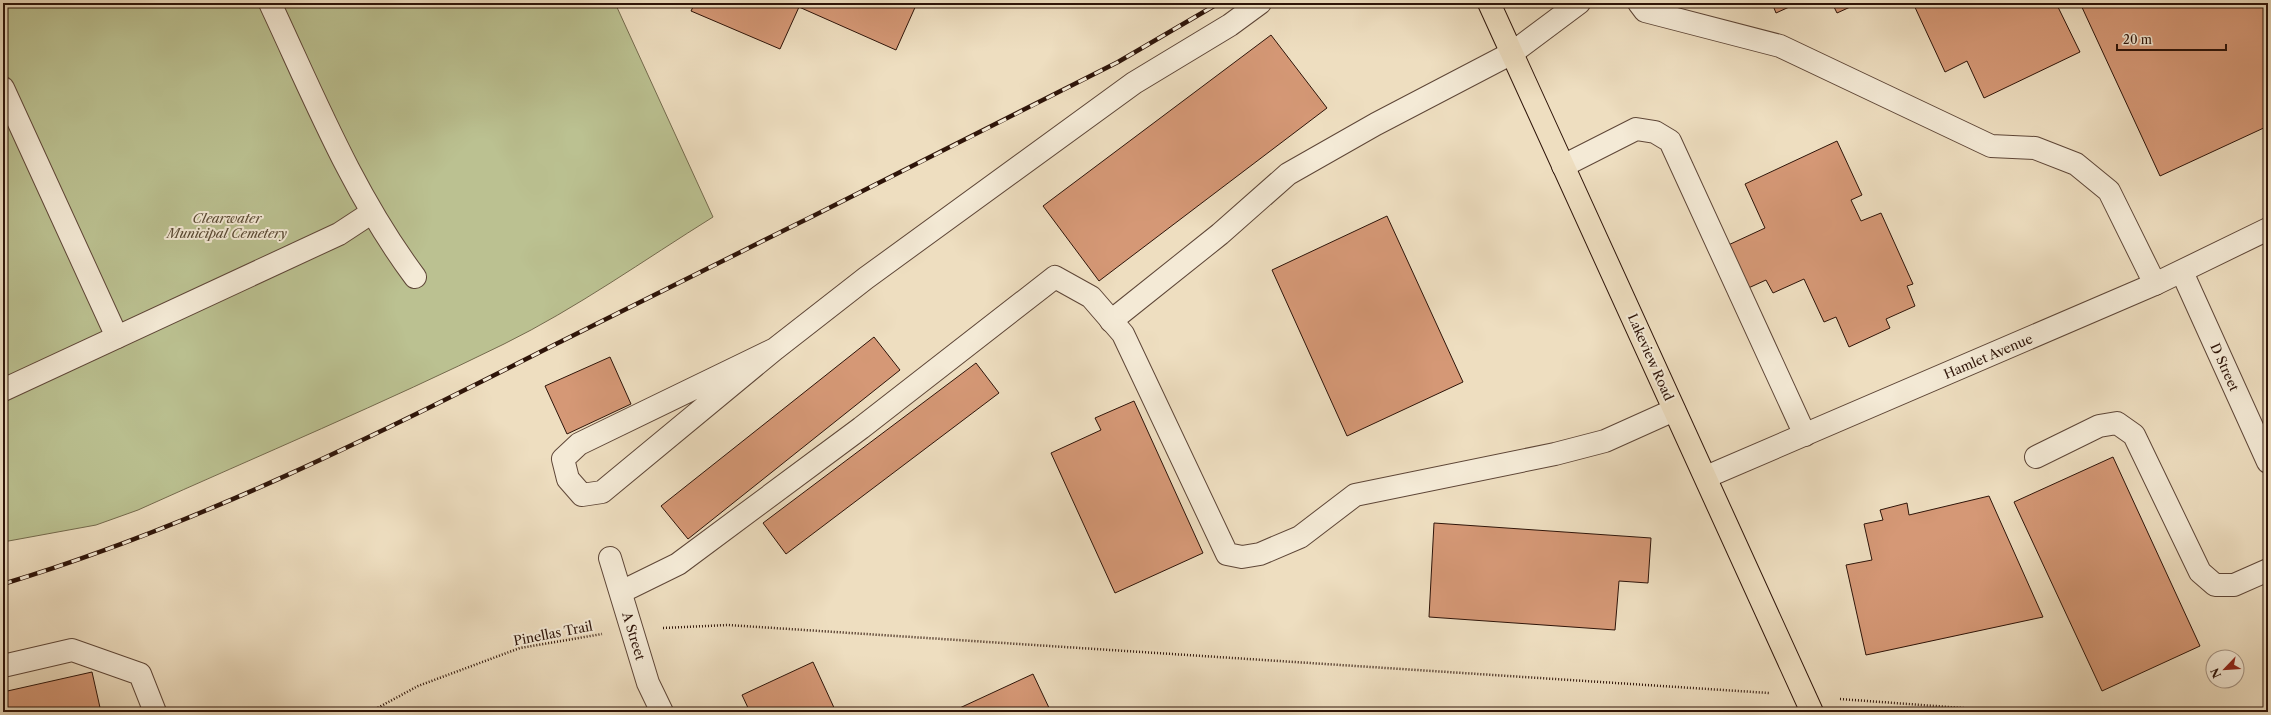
<svg xmlns="http://www.w3.org/2000/svg" width="2271" height="715" font-family="'Libre Caslon Text',serif">
<style>
.green{fill:#bbc191;stroke:#746a4d}
.building{fill:#d59876;stroke:#2e1409}
.lines{fill:none;stroke-linecap:round;stroke-linejoin:round}
.minor-casing{stroke:#5e4637;stroke-width:24}
.major-casing{stroke:#2e1409;stroke-width:24}
.path{stroke:#2e1409;stroke-width:2.5;stroke-dasharray:1 2;stroke-linecap:butt}
.minor{stroke:#f4ead6;stroke-width:22}
.major{stroke:#eedec0;stroke-width:22}
.rail-casing{stroke:#2e1409;stroke-width:4.5}
.rail{stroke:#f4ead6;stroke-width:3;stroke-dasharray:9;stroke-linecap:butt}
.labels{text-anchor:middle;dominant-baseline:central;stroke-width:4;stroke-linejoin:round;paint-order:stroke}
.park-label{font-size:13px;font-style:italic;fill:#584832;stroke:#f4ead6}
.street-label{font-size:13px;fill:#2e1409;stroke:#f4ead6}
</style>
<rect width="100%" height="100%" fill="#eedec0"/>
<filter id="stains"><feTurbulence type="fractalNoise" baseFrequency=".005" numOctaves="4"/><feColorMatrix values="0 0 0 0 .2 0 0 0 0 .09 0 0 0 0 .02 0 0 0 .5 -.17"/></filter>
<radialGradient id="worn" r=".72"><stop offset=".6" stop-color="#630" stop-opacity="0"/><stop offset="1" stop-color="#630" stop-opacity=".3"/></radialGradient>
<path class="green" d="M3 3H615L713 217C644 260 577 308 504 344 384 403 260 455 138 510L96 525 3 542Z"/>
<g class="building">
<path d="M695 3H917L896 50 799 7 780 49 691 11Z"/>
<path d="M1772 3H1798L1776 13Z"/>
<path d="M1832 3H1859L1837 13Z"/>
<path d="M1913 3H2056L2080 52 1984 98 1967 61 1945 72Z"/>
<path d="M2080 3H2268V126L2160 176Z"/>
<path d="M1271 35 1327 108 1099 281 1043 206Z"/>
<path d="M1837 141 1862 195 1851 200 1861 221 1881 213 1913 284 1907 286 1915 306 1886 319 1890 328 1849 347 1836 317 1824 322 1804 279 1773 293 1766 280 1744 290 1724 247 1765 228 1745 184Z"/>
<path d="M1387 216 1463 382 1347 436 1272 270Z"/>
<path d="M874 337 900 370 688 539 661 506Z"/>
<path d="M610 357 631 404 567 434 545 386Z"/>
<path d="M976 363 999 393 786 554 763 523Z"/>
<path d="M1134 401 1203 553 1115 593 1051 453 1101 430 1095 418Z"/>
<path d="M2113 457 2200 646 2102 691 2014 502Z"/>
<path d="M1989 496 2043 617 1866 655 1846 565 1872 560 1864 524 1883 520 1880 510 1907 503 1909 515Z"/>
<path d="M1434 523 1651 538 1648 583 1619 581 1615 630 1429 617Z"/>
<path d="M813 662 836 712H750L742 695Z"/>
<path d="M92 672 101 712H3V692Z"/>
<path d="M1033 674 1051 712H951Z"/>
</g>
<g class="lines">
<g class="minor-casing">
<g id="minor">
<path d="M270 3C314 97 353 194 415 277"/>
<path d="M1639 3 1645 11 1780 46 1991 146 2035 148 2076 164 2109 191 2155 284"/>
<path d="M3 88 117 337"/>
<path d="M1563 166 1636 129 1655 132 1670 141 1805 435"/>
<path d="M2182 272 2268 462"/>
<path d="M1111 321 1220 234 1288 174 1376 124 1512 53 1579 3"/>
<path d="M775 349 579 444 563 459 568 479 582 495 602 492 775 349 866 278 1134 83 1230 25 1260 3"/>
<path d="M3 390 339 234 371 213"/>
<path d="M2036 457 2099 426 2117 423 2134 435 2200 572 2215 585H2234L2268 570"/>
<path d="M1706 477 2155 284 2268 229"/>
<path d="M610 558 648 683 662 712"/>
<path d="M621 592 678 564 861 428 1055 277 1091 297 1123 334 1227 554 1242 557 1260 554 1300 537 1355 495 1555 454 1605 441 1674 410"/>
<path d="M3 666 72 650 140 674 155 712"/>
</g>
</g>
<g class="major-casing">
<path id="major" d="M1489 3 1812 712"/>
</g>
<g class="path">
<path d="M663 628 728 625 1769 693"/>
<path d="M1840 699 2017 712"/>
<path d="M370 712 418 686 520 648 602 634"/>
</g>
<use href="#minor" class="minor"/>
<use href="#major" class="major"/>
<g class="rail-casing">
<path id="rail" d="M3 584C199 525 382 432 564 340 749 248 934 156 1118 62L1219 3"/>
</g>
<use href="#rail" class="rail"/>
</g>
<g class="labels">
<g class="park-label">
<text x="227" y="218">Clearwater<tspan x="227" dy="15">Municipal Cemetery</tspan></text>
</g>
<g class="street-label">
<text transform="translate(1988 356) rotate(-23)">Hamlet Avenue</text>
<text transform="translate(1651 357) rotate(66)">Lakeview Road</text>
<text transform="translate(2225 367) rotate(66)">D Street</text>
<text transform="translate(553 633) rotate(-11)">Pinellas Trail</text>
<text transform="translate(634 636) rotate(73)">A Street</text>
</g>
</g>
<rect width="2271" height="715" fill="none" stroke="#eedec0" stroke-width="16"/>
<rect x="4" y="4" width="2263" height="707" fill="none" stroke="#2e1409" stroke-width="2"/>
<rect x="8" y="8" width="2255" height="699" fill="none" stroke="#2e1409"/>
<g transform="translate(2225 669) rotate(245)"><circle r="19" fill="#f4ead6" stroke="#a59484"/>
<path d="M0-3L7 15L0 10L-7 15Z" fill="#8f2418"/>
<text y="-6" font-size="11" font-weight="bold" text-anchor="middle" fill="#2e1409">N</text>
</g>
<path d="M2117 44v6h109v-6" fill="none" stroke="#2e1409" stroke-width="2"/>
<text x="2123" y="44" font-size="12" fill="#2e1409" stroke="#f4ead6" stroke-width="3" paint-order="stroke">20 m</text>
<rect width="100%" height="100%" filter="url(#stains)"/>
<rect width="100%" height="100%" fill="url(#worn)"/>
</svg>
